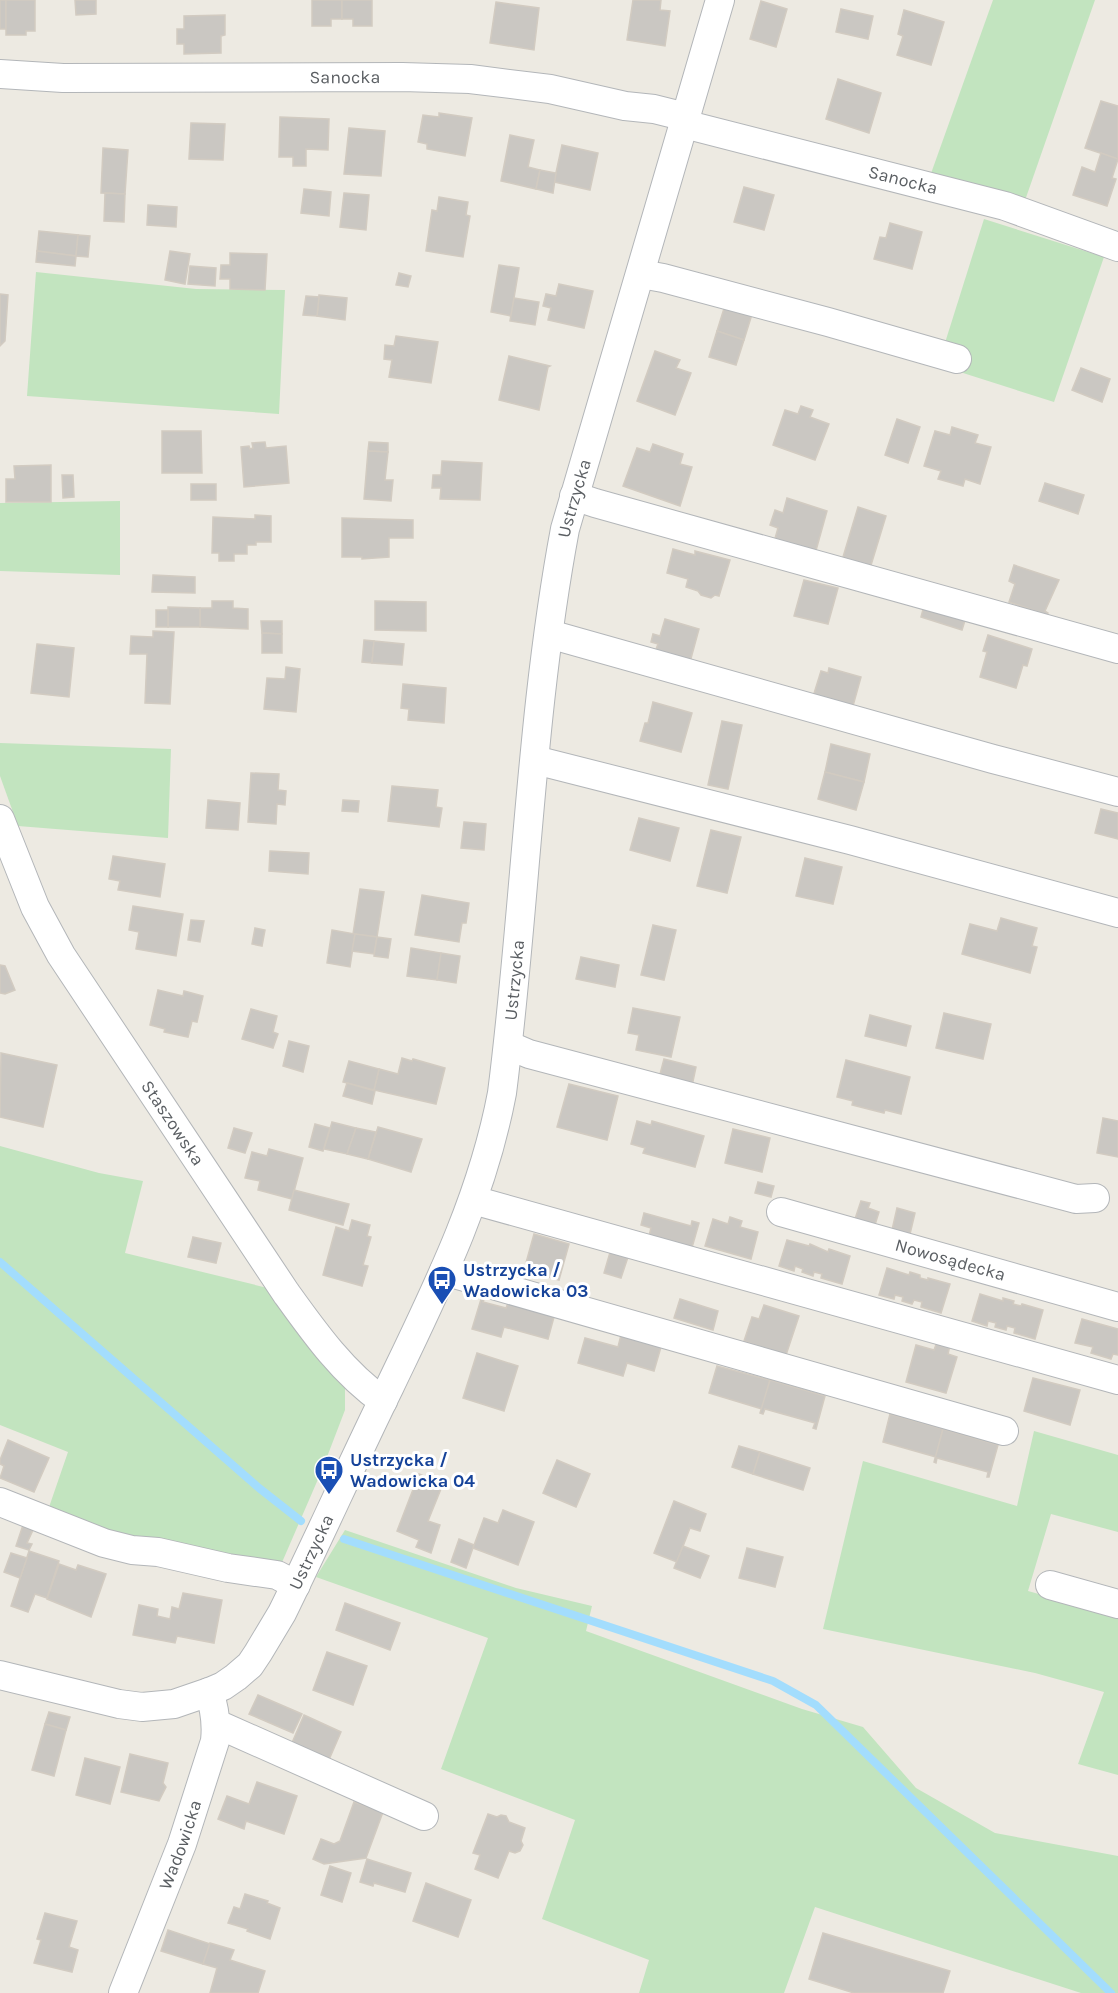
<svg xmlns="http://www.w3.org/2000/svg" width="1118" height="1993" font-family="Karla,sans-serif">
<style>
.green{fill:#c2e4bf}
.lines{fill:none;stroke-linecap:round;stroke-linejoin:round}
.stream{stroke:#a3ddfd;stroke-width:8}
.building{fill:#cac7c2;stroke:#d2cbc1;stroke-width:1.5}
.minor-casing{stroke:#b3b6b9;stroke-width:30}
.minor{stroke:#fff;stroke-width:28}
.labels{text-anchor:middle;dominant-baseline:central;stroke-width:6;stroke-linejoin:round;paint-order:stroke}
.street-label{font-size:18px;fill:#5b5f63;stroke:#fff}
.transit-label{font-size:18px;font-weight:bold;fill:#164399;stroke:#fff;text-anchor:start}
</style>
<rect width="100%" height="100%" fill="#edeae2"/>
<g class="green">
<path d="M993 0H1095L1022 209 929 179Z"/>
<path d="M984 219 1104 257 1054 402 938 365Z"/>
<path d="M36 272 196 289 285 290 279 414 27 396Z"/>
<path d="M120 501V575L0 571V503Z"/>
<path d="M0 743 171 749 168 838 18 826 0 776Z"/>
<path d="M0 1146 99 1173 143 1181 125 1253 280 1291 345 1387V1410L322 1470 280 1567 122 1541 47 1513 68 1452 0 1425Z"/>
<path d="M1034 1431 1118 1455V1532L1051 1514 1028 1591 1118 1616V1775L1078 1764 1104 1692 1035 1673 823 1629 863 1461 1017 1506Z"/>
<path d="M345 1530 516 1588 592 1606 586 1631 802 1709 863 1727 916 1788 995 1833 1118 1856V1993H1081L815 1907 784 1993H639L649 1960 542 1919 575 1820 441 1769 488 1638 316 1577Z"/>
</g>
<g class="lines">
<g class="stream">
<path d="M0 1262 259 1488 301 1521"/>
<path d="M344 1539 773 1681 816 1705 1111 1993"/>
</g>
</g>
<g class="building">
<rect x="0" y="0" width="6" height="29"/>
<path d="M6 0H35V31H26V35H6Z"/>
<path d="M75 0H96V14L76 15Z"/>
<path d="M312 0H342V19H331V26H312Z"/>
<path d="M342 0H372V26H353V19H342Z"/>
<path d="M633 0H661L660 10 670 11 665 46 627 40Z"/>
<path d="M761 1 787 9 776 47 750 39Z"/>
<path d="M496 2 539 8 534 50 490 43Z"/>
<path d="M841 9 873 16 868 39 836 32Z"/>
<path d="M904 10 944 22 931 65 897 55 903 36 898 34Z"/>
<path d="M225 15V35L221 36V53L184 54V44H177V29H184V16Z"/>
<path d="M838 79 881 93 869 133 826 119Z"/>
<path d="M1101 101 1118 106V159L1085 148Z"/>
<path d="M439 113 472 118 465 156 427 149V144L418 142 423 115 439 117Z"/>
<path d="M280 117 329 119 328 150 306 149V166H293V157H279Z"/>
<path d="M191 123 225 124 223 160 189 159Z"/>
<path d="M349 128 385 131 381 176 344 174Z"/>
<path d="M510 135 534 140 528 167 540 170 536 189 501 181Z"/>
<path d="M562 145 598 153 590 190 554 182Z"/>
<path d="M103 148 128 150 125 194 101 193Z"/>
<path d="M1101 153 1118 159 1112 178 1116 179 1107 206 1073 195 1082 167 1095 172Z"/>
<path d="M540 170 556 173 553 193 536 189Z"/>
<path d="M744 187 774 195 764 230 734 222Z"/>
<path d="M304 189 331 192 329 216 301 213Z"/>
<path d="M105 193 125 194 124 222 104 221Z"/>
<path d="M344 193 369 195 366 230 340 227Z"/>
<path d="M439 197 468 202 466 215 470 216 463 257 426 251 432 210 437 211Z"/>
<path d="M148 205 177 207 176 227 147 225Z"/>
<path d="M890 223 922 232 912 269 874 259 880 237 886 238Z"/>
<path d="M39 231 78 235 76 256 37 251Z"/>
<path d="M78 235 90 236 88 257 76 256Z"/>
<path d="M37 251 76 256 75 266 36 262Z"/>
<path d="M170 251 190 254 185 284 165 280Z"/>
<path d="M230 253 267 254 265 290 230 289V279H220L221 265H230Z"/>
<path d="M499 265 519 268 511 316 491 312Z"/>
<path d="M190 266 216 268 215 286 188 284Z"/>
<path d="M399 273 411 276 408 287 396 285Z"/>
<path d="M559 284 593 291 584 328 548 320 551 308 543 306 546 294 556 296Z"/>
<path d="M0 294 8 295 5 341 0 346Z"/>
<path d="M319 295 347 298 345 320 317 316Z"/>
<path d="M306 296 319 297 317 316 303 315Z"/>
<path d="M514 298 539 302 535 325 510 321Z"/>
<path d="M726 302 753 311 744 340 717 331Z"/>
<path d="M717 331 744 340 736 365 709 357Z"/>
<path d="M396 336 438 342 431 383 389 377 392 360 384 359 385 345 394 346Z"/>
<path d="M655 351 680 360 676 368 691 373 675 415 637 401Z"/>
<path d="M509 356 550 366 548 367 539 410 499 400Z"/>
<path d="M1081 368 1110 379 1102 402 1072 390Z"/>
<path d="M801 406 813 410 810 417 829 424 815 460 773 445 785 410 798 414Z"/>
<path d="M897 419 920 427 908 463 885 455Z"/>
<path d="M952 427 978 435 975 443 991 447 980 484 965 479 963 486 938 479 941 471 924 466 935 431 950 435Z"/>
<path d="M162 431H201L202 473H162Z"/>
<path d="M265 442 266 448 286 446 289 483 244 487 241 447 249 446 250 449 253 448 252 443Z"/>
<path d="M369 442 388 443V452L368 451Z"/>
<path d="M653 444 683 454 680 464 692 467 680 506 623 486 637 448 650 452Z"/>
<path d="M368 451 388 452 385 480H393L391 501 364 499Z"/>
<path d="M442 461 482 463 480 500 440 499 441 488H432L433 475H441Z"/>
<path d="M51 465V502H6V479H15L14 466Z"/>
<path d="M62 475H73L74 497 63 498Z"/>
<path d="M1045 483 1084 495 1078 514 1039 501Z"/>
<rect x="191" y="484" width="25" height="16"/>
<path d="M787 498 827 511 815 554 774 542 778 528 770 525 775 510 783 513Z"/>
<path d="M858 507 886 516 868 575 840 567Z"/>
<path d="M255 515 271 516V542H256V545H247V554H234V561H219V553H212L213 517 255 519Z"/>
<path d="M342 518 413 520V538H389V557L362 559V557H342Z"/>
<path d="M673 549 695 555V551L730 560 719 596 715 595 711 598 701 595 698 591 686 587 688 579 667 573Z"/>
<path d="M1014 565 1059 580 1045 611 1048 613 1047 615 1009 602 1015 584 1009 581Z"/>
<path d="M153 575 195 577V593L152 592Z"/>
<path d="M804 580 838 588 828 624 794 616Z"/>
<path d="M212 601H233V608L248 609V629L200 627V608H212Z"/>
<path d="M375 601 426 602V631L375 630Z"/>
<path d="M925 602 967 614 962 630 921 617Z"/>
<path d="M168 607 200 608V627H168Z"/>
<rect x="156" y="610" width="12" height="17"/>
<path d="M665 619 699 629 690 662 655 652 658 644 651 642 653 634 660 636Z"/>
<path d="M261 621H282V634L262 633Z"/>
<path d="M153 631 174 632 170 704 145 703 147 654H130L131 636 153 637Z"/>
<path d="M262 633 282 634V653H262Z"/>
<path d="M988 635 1032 649 1027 666 1023 665 1016 688 980 677 987 652 983 651Z"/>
<path d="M364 640 374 641 372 663 362 662Z"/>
<path d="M374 641 404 644 402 665 372 663Z"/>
<path d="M37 644 74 648 69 697 31 693Z"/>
<path d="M286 667 300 669 296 712 264 709 267 678 285 679Z"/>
<path d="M829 668 861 677 853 706 812 700 821 671 828 673Z"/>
<path d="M403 684 446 688 444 723 408 720 409 709 401 708Z"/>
<path d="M653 702 692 713 681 752 640 741 645 723H648Z"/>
<path d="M722 721 742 725 728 789 708 785Z"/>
<path d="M831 744 870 754 864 782 825 772Z"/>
<path d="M825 772 864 782 856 810 818 799Z"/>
<path d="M251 773 279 774 278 790 286 791 285 805 277 804 276 824 248 822Z"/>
<path d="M392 786 438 790 436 807 442 808 439 827 388 821Z"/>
<path d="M208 800 240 803 238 830 206 828Z"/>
<path d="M343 800 359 801 358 812 342 811Z"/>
<path d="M1101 809 1118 813V839L1095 833Z"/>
<path d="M639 818 679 828 670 861 630 850Z"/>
<path d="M464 822 486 824 484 850 461 848Z"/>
<path d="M711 830 741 837 727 893 697 886Z"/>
<path d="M270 851 309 853 308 874 269 871Z"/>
<path d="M113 856 165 864 160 897 118 890 120 881 109 879Z"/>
<path d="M805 858 842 867 833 904 796 896Z"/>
<path d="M360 889 384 892 377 937 353 934Z"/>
<path d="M422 895 469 903 466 923H462L459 942 415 935Z"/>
<path d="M133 906 183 914 176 956 136 949 139 932 129 930Z"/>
<path d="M1001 918 1037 928 1032 946 1037 947 1030 973 962 954 970 924 997 931Z"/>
<path d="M191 920 204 921 200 942 188 940Z"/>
<path d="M653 925 676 930 664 980 641 975Z"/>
<path d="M255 928 265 930 262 946 252 944Z"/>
<path d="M332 930 355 934 350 967 327 963Z"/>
<path d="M355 934 377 937 374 954 352 951Z"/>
<path d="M377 937 391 939 388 958 374 956Z"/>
<path d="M411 948 441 953 437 980 407 976Z"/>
<path d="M441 953 460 956 456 983 437 980Z"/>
<path d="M581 957 619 965 615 987 576 979Z"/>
<path d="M0 965 5 966 15 990 5 994 0 993Z"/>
<path d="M158 990 183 996 184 991 203 996 197 1022 192 1021 188 1037 164 1032 165 1029 150 1025Z"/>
<path d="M633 1008 680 1017 671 1057 636 1050 639 1035 628 1033Z"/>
<path d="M251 1009 277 1016 273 1032 278 1034 273 1048 242 1039Z"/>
<path d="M944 1013 991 1024 983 1059 936 1048Z"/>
<path d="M870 1015 911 1026 906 1046 865 1036Z"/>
<path d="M289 1041 309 1046 303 1072 283 1066Z"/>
<path d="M1 1053 57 1065 43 1127 0 1117Z"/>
<path d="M402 1058 412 1061 413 1059 445 1068 436 1104 374 1090 379 1069 398 1074Z"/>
<path d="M664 1059 696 1067 692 1086 659 1078Z"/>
<path d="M846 1060 910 1077 901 1114 885 1110 884 1113 852 1105 853 1101 837 1097Z"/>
<path d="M349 1061 379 1069 374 1090 343 1082Z"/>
<path d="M347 1083 375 1091 372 1104 343 1096Z"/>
<path d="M569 1084 618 1096 607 1140 557 1127Z"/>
<path d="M1103 1118 1118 1121V1157L1097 1153Z"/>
<path d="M637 1121 651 1125 652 1121 704 1136 695 1167 643 1153 645 1148 631 1144Z"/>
<path d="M332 1122 356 1128 347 1154 324 1149Z"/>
<path d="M315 1124 330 1128 323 1151 309 1147Z"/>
<path d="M378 1127 422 1139 411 1172 368 1159Z"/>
<path d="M234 1128 252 1133 245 1153 228 1148Z"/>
<path d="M356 1128 376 1132 368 1159 347 1154Z"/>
<path d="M733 1129 770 1138 762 1172 725 1163Z"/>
<path d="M269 1149 303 1158 292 1199 258 1190 260 1181 245 1178 252 1152 267 1156Z"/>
<path d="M758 1182 774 1186 771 1197 755 1193Z"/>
<path d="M294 1190 349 1204 343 1225 289 1210Z"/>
<path d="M861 1201 870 1203 868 1208 879 1212 874 1228 854 1222Z"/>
<path d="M897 1208 915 1213 910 1234 892 1230Z"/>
<path d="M644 1213 691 1226 692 1221 699 1223 691 1251 648 1240 651 1228 641 1225Z"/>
<path d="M730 1217 742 1221 740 1227 758 1232 751 1259 705 1246 713 1219 728 1224Z"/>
<path d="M352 1220 370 1225 367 1236 371 1237 363 1265 368 1266 362 1286 323 1275 336 1227 349 1231Z"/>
<path d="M534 1234 569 1244 559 1280 524 1270Z"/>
<path d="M193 1237 221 1243 216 1263 188 1257Z"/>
<path d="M787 1240 809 1246 810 1244 828 1252 829 1249 850 1256 842 1284 821 1278 822 1274 814 1272 813 1276 802 1272 803 1269 795 1266 794 1271 779 1266Z"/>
<path d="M611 1249 629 1254 621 1278 604 1273Z"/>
<path d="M887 1268 909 1275 910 1272 920 1275V1278L928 1280V1278L950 1284 941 1313 921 1307 922 1302 914 1300 912 1304 902 1301 903 1297 895 1295 894 1299 879 1295Z"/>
<path d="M980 1294 1003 1301V1298L1014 1301 1013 1304 1021 1306 1022 1304 1043 1310 1035 1339 1014 1333 1015 1328 1007 1326 1006 1330 995 1327 996 1323 988 1321 987 1326 972 1321Z"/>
<path d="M482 1296 485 1297 483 1302 506 1308 508 1303 554 1317 548 1339 504 1327 501 1337 472 1329Z"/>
<path d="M680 1299 718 1311 713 1330 674 1318Z"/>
<path d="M764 1305 799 1316 786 1355 744 1341 752 1317 759 1319Z"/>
<path d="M1082 1319 1118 1329V1355L1113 1354 1111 1359 1091 1353 1093 1347 1075 1343Z"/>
<path d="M621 1335 661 1347 654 1371 627 1363 623 1376 578 1363 585 1338 618 1347Z"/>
<path d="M937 1342 950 1345 948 1354 957 1357 946 1393 906 1382 916 1345 934 1350Z"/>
<path d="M477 1353 518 1366 504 1411 463 1398Z"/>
<path d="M717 1366 770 1380 762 1409 709 1393Z"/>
<path d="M1033 1378 1080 1390 1070 1425 1024 1411Z"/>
<path d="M770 1380 825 1396 816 1429 813 1428 815 1423 765 1409 763 1414 760 1413Z"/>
<path d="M890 1414 943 1429 936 1457 883 1442Z"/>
<path d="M943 1429 998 1445 989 1477H987L988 1472 937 1458 936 1463 934 1462Z"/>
<path d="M8 1440 49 1458 34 1492 0 1478 4 1466 0 1464V1460Z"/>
<path d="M739 1446 760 1452 753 1474 732 1467Z"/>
<path d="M760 1452 810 1468 803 1490 753 1474Z"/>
<path d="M557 1460 590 1474 576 1507 543 1493Z"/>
<path d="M419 1474 443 1484 428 1521 440 1525 431 1553 416 1547 419 1540 397 1531Z"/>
<path d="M674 1501 706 1514 700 1531 690 1528 677 1562 654 1553Z"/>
<path d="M503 1510 534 1522 518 1565 473 1548 484 1518 498 1523Z"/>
<path d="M23 1525 33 1530 27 1543 32 1544 29 1550 16 1546Z"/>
<path d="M459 1539 474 1545 466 1568 451 1562Z"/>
<path d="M683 1546 709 1556 700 1578 674 1568Z"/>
<path d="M747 1548 783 1557 775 1587 739 1578Z"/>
<path d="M29 1551 59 1561 47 1598 35 1594 28 1612 11 1606Z"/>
<path d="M11 1553 27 1558 20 1578 4 1572Z"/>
<path d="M59 1564 76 1570 78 1565 106 1574 91 1617 47 1599Z"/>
<path d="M183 1593 222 1600 214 1643 177 1636 175 1643 133 1635 139 1605 158 1609 157 1616 170 1619 172 1607 179 1609Z"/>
<path d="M345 1603 400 1623 390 1650 336 1630Z"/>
<path d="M327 1652 367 1666 353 1705 313 1690Z"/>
<path d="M258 1695 302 1714 293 1733 249 1714Z"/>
<path d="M49 1712 70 1717 66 1730 45 1724Z"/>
<path d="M304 1715 341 1732 328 1762 291 1745Z"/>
<path d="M45 1724 66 1730 54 1776 32 1770Z"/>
<path d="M130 1754 168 1763 163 1783 166 1787 159 1801 121 1792Z"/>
<path d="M85 1758 120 1767 110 1804 76 1795Z"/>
<path d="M257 1782 297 1796 284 1834 246 1821 244 1829 218 1819 227 1796 249 1804Z"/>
<path d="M354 1802 383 1812 366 1858 324 1864 313 1859 321 1839 334 1844 340 1841Z"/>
<path d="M488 1814 497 1817 501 1815 506 1816 509 1822 525 1828 521 1841 523 1845 520 1851 515 1853 509 1851 498 1878 475 1869 480 1855 473 1853Z"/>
<path d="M367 1859 411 1873 405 1892 374 1883 373 1886 360 1882Z"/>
<path d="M330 1866 351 1873 342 1902 321 1895Z"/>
<path d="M426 1883 471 1900 458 1937 413 1921Z"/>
<path d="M245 1894 268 1901 267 1903 280 1908 270 1939 247 1931 248 1929 228 1923 234 1907 240 1909Z"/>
<path d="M45 1913 77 1921 69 1947 78 1950 72 1972 34 1963 41 1940 37 1939Z"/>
<path d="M168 1930 210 1944 203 1964 161 1951Z"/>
<path d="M823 1933 950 1971 943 1993H854L809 1979Z"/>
<path d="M210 1943 234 1950 230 1960 265 1971 258 1993H210L217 1968 203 1964Z"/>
</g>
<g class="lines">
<g class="minor-casing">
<g id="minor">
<path id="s1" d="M0 74 63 78 402 77 470 79 550 89 625 106 654 109 686 117"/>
<path id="s2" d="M684 124 1005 206 1118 247"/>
<path d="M641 274 663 278 828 322 957 359"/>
<path d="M574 496 595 503 1118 649"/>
<path d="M549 634 993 759 1118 792"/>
<path d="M535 760 850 840 1118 913"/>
<path id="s3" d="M0 819 35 907 61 955 286 1293C314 1332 343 1373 383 1401"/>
<path d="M508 1045 529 1054 1076 1199 1095 1198"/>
<path d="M473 1200 1118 1380"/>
<path id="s4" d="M781 1212 1118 1307"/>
<path d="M444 1271 1004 1431"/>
<path d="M0 1502 104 1543 132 1550 158 1552 228 1568 277 1575 296 1585"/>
<path d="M1050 1585 1118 1604"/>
<path id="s5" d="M0 1675 119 1704 142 1707 174 1704 209 1692 223 1686 236 1677 250 1665 258 1653 282 1613C319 1538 353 1461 390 1386 436 1290 482 1199 502 1093 526 906 530 715 565 529L720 0"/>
<path d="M217 1724 424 1816"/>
<path id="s6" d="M123 1993 182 1844 215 1741C217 1723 215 1709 209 1692"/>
</g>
</g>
<use href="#minor" class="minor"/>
</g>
<defs>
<g id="bus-pin" transform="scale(1.5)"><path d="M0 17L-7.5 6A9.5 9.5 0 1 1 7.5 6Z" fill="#1a4fb4" stroke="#fff"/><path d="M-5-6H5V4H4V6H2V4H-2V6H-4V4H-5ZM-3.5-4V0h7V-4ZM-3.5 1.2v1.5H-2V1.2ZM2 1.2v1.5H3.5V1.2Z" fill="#fff"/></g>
</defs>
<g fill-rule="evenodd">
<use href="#bus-pin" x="442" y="1280"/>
<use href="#bus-pin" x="329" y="1470"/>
</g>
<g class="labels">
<g class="street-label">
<text stroke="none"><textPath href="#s1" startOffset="345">Sanocka</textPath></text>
<text stroke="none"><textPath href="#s2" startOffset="226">Sanocka</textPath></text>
<text stroke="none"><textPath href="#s5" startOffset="1491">Ustrzycka</textPath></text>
<text stroke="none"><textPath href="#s5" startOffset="1005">Ustrzycka</textPath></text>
<text stroke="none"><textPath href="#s3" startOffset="351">Staszowska</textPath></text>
<text stroke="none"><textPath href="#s4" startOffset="176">Nowosądecka</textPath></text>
<text stroke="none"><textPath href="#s5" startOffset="393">Ustrzycka</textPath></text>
<text stroke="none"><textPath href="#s6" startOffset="159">Wadowicka</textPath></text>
</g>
<g class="transit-label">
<text x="463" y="1270">Ustrzycka /<tspan x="463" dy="21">Wadowicka 03</tspan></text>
<text x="350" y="1460">Ustrzycka /<tspan x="350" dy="21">Wadowicka 04</tspan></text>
</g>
</g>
</svg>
